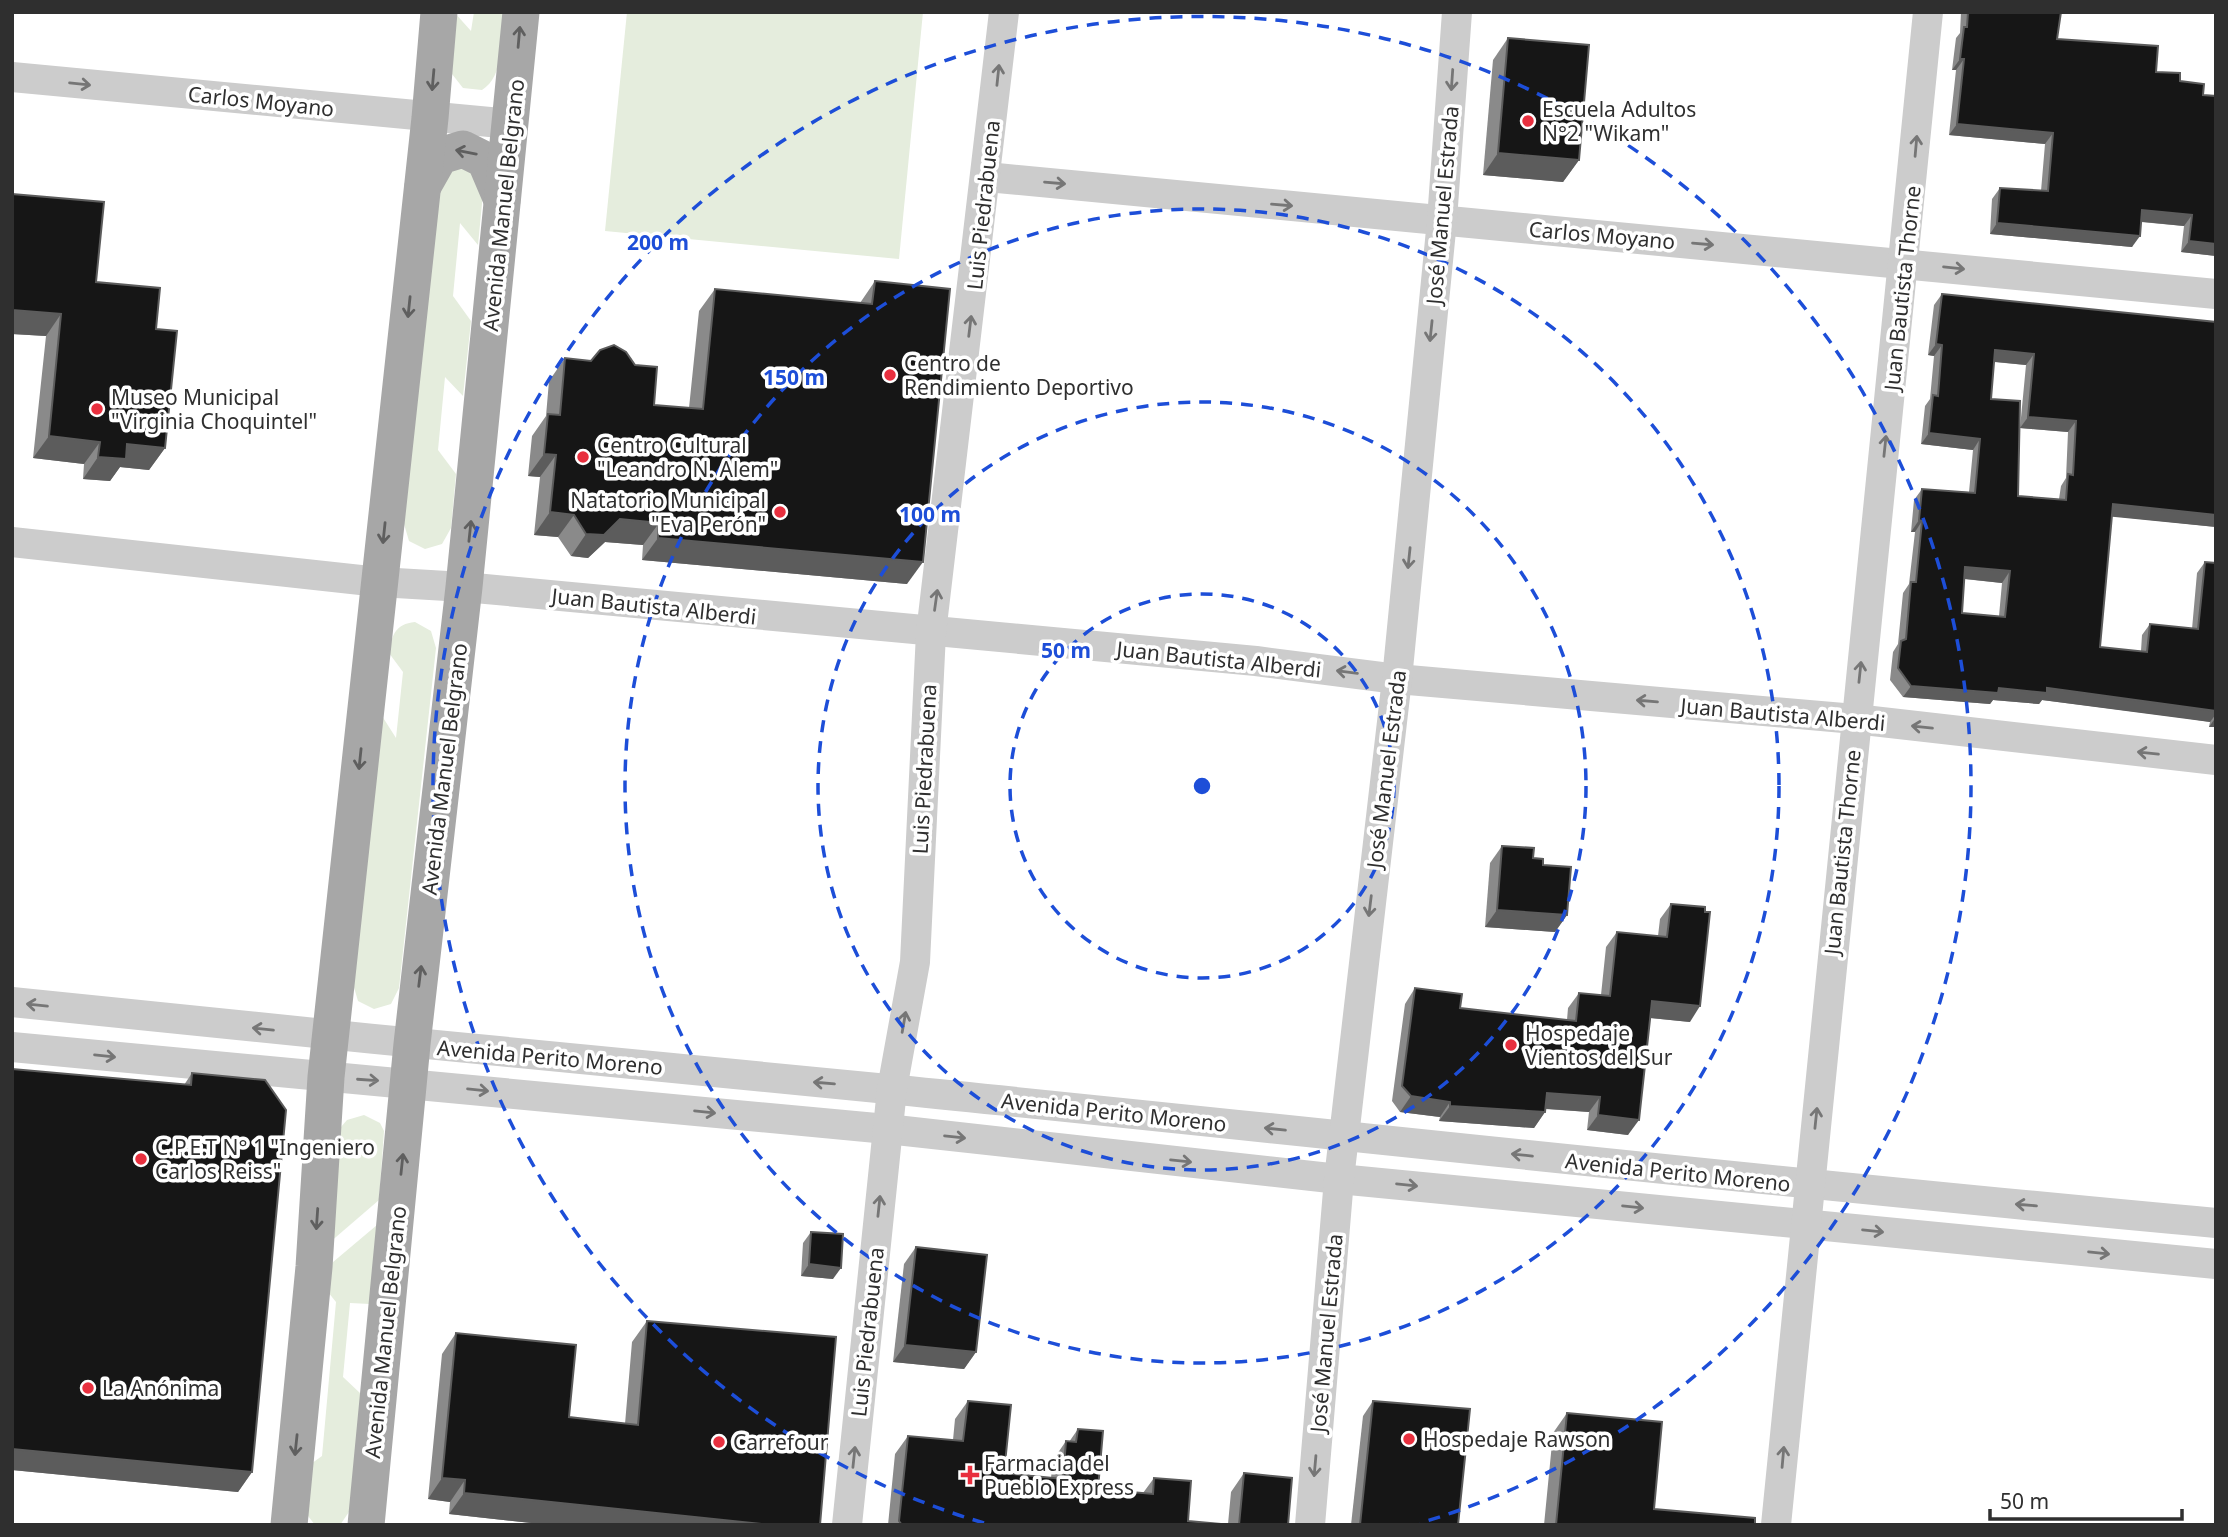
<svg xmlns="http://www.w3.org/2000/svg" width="2228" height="1537" font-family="'Noto Sans',sans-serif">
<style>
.green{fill:#e5eddd}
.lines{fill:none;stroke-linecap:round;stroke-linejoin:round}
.minor{stroke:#ccc;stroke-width:30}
.major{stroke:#a7a7a7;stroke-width:37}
.wall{fill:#8a8a8a;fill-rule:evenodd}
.shaded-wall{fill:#5c5c5c}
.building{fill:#161616;stroke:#5c5c5c;stroke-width:2;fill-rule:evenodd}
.oneway{stroke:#5f5f5f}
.oneway2{stroke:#767676}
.ring{fill:none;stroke:#1d4ed8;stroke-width:3.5;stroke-dasharray:12 9}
.poi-dot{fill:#e82f3e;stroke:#fff;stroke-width:2.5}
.labels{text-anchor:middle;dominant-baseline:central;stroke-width:7;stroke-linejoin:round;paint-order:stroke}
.street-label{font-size:21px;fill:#2f2f2f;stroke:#fff}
.poi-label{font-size:21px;fill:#2f2f2f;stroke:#fff;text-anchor:start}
.centre{fill:#1d4ed8;stroke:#fff;stroke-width:3.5}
.ring-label{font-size:21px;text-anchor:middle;font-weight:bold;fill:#1d4ed8;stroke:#fff;stroke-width:7;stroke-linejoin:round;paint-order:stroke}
</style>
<rect width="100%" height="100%" fill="#fff"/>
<g class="green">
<path d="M454 12 471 31 474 12H503C501 37 505 76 482 90L463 88 452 74Z"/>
<path d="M627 12H923L899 259 605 231Z"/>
<path d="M454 159 484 183 478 245 460 223 453 296 471 321 463 396 445 377 438 450 456 474 451 528 442 544 425 549 409 541 404 524 437 179Z"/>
<path d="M415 622 431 631 436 648 399 988 391 1004 374 1009 358 1001 353 984 382 716 396 738 403 672 389 653C392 635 395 624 415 622Z"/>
<path d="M364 1115 380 1123 384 1131 379 1200 329 1243 341 1127 347 1120Z"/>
<path d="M377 1225 370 1304 350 1303 343 1377 361 1394 351 1509 340 1525H315L305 1512 308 1466 322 1456 336 1302 324 1287 326 1268Z"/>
</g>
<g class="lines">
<g class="minor">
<path d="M12 77 511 124"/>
<path d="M987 177 2216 294"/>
<path d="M12 542 379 582 464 587 1256 661 1397 679 1855 719 2216 760"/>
<path d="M12 1002C307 1034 603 1060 898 1090 1337 1134 1776 1183 2216 1223"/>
<path d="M12 1047 887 1129 1339 1179 2216 1264"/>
<path d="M847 1525 892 1089 915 962 931 633 1004 12"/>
<path d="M1310 1525 1339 1179 1397 679 1442 220 1457 12"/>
<path d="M1776 1525 1928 12"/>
</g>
<g class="major">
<path d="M423 186 440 156 463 149 485 160 502 200"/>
<path d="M289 1525 314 1267 326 1077 430 118 439 12"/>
<path d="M366 1525 412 1044 464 587 521 12"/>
</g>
</g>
<g class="wall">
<path d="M1961 12H2061L2057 39 2156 72 2180 81 2203 95 2216 96V256L2181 252 2184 226 2141 222 2132 247 1990 234 1992 199 2000 188 2041 191 2045 144 1949 135 1956 70H1952L1956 38 1960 33Z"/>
<path d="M1508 38 1579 160 1563 182 1483 175 1493 60Z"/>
<path d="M875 281 907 584 642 560 643 545 605 542 588 558 571 556 558 537 534 535 540 477 528 476 532 436 546 416 549 381 565 358 654 405 689 408 699 311 715 289 860 303Z"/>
<path d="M96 282 156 329 165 448 149 470 120 467 110 481 83 479 84 464 33 458 46 336 12 334Z"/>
<path d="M1942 294 2216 322V527L2112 516 2100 647 2141 651 2142 635 2150 624 2192 629 2197 573 2205 562 2216 563V727H2209L2210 722 2184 718 2042 700 2039 704 1993 700 1990 704 1903 697 1890 680 1893 652 1898 644 1903 593 1909 584 1915 532H1911L1914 500 1922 489 1969 492 1973 450 1921 444 1925 406 1930 399 1934 356 1928 355 1934 305ZM1994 362 2026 365 2020 428 2068 432 2066 478 2061 486 2059 499 2018 496 1991 399ZM1964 579 2002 583 1999 616 1962 613Z"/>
<path d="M1502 846 1533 858 1543 865 1567 915 1555 932 1485 927 1490 863Z"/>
<path d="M1671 904 1690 1022 1650 1018 1628 1135 1587 1130 1589 1112 1545 1109V1112L1534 1128 1439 1121 1440 1117 1400 1112 1392 1101 1405 1004 1415 988 1460 1008 1567 1020 1568 1008 1579 993 1601 995 1606 947 1617 932 1658 936 1660 919Z"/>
<path d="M12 1069 184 1085 192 1073 252 1472 238 1492 12 1470Z"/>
<path d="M811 1232 833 1279 801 1276 803 1243Z"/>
<path d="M916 1247 976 1352 964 1369 893 1362 904 1264Z"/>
<path d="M647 1321 820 1525H550L449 1514 450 1502 428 1499 442 1354 456 1333 569 1417 625 1424 632 1342Z"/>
<path d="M968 1401 1004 1473 1051 1478 1053 1460 1066 1441 1069 1442 1078 1429 1098 1489 1143 1493 1154 1478 1188 1521 1228 1524 1231 1492 1244 1473 1288 1525H888L895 1454 908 1436 953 1440 955 1419Z"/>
<path d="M1373 1401 1458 1525H1351L1363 1416Z"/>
<path d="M1567 1413 1654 1509 1755 1525H1544L1553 1433Z"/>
</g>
<g class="shaded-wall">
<path d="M1960 59H1964L1956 70H1952Z"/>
<path d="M1957 124 2053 133 2045 144 1949 135Z"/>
<path d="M1498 153 1579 160 1563 182 1483 175Z"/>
<path d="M2142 210 2192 215 2184 226 2134 221Z"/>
<path d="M1997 223 2140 236 2132 247 1990 234Z"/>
<path d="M2189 241 2216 244V256L2181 252Z"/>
<path d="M12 310 61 314 46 336 12 334Z"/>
<path d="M1936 344 1942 345 1934 356 1928 355Z"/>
<path d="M1995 350 2034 354 2026 365 1987 361Z"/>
<path d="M2028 417 2076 421 2068 432 2020 428Z"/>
<path d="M1929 433 1980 439 1973 450 1921 444Z"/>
<path d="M49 436 100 442 84 464 33 458Z"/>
<path d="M127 444 165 448 149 470 120 467 110 481 83 479 98 457Z"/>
<path d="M544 454 556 455 540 477 528 476Z"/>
<path d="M2113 504 2216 515V527L2105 516Z"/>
<path d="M550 512 574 515 558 537 534 535Z"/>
<path d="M620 519 659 523 643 545 605 542 588 558 571 556 586 534Z"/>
<path d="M1919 520 1922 521 1915 532H1911Z"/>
<path d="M658 538 923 562 907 584 642 560Z"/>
<path d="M1965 567 2010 571 2002 583 1957 578Z"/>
<path d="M1911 686 2047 688 2192 707 2216 711V714L2210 722 2042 700 2039 704 1993 700 1990 704 1903 697Z"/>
<path d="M2216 717V727H2209Z"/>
<path d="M1497 910 1567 915 1555 932 1485 927Z"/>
<path d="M1652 1001 1700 1006 1690 1022 1641 1017Z"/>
<path d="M1547 1093 1600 1097 1589 1112 1536 1108Z"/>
<path d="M1411 1096 1450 1102 1440 1117 1400 1112Z"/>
<path d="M1450 1106 1545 1112 1534 1128 1439 1121Z"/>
<path d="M1598 1115 1639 1120 1628 1135 1587 1130Z"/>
<path d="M809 1264 841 1268 833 1279 801 1276Z"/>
<path d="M905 1345 976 1352 964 1369 893 1362Z"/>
<path d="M12 1449 252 1472 238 1492 12 1470Z"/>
<path d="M442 1478 465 1480 450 1502 428 1499Z"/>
<path d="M464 1493 772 1525H550L449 1514Z"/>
</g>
<g class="building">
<path d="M1968 12H2061L2057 39 2158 46 2156 72 2180 73V81L2204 84 2203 95 2216 96V244L2189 241 2192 215 2142 210 2140 236 1997 223 2000 188 2048 191 2053 133 1957 124 1964 59H1960L1964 27H1967Z"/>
<path d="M1508 38 1589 45 1579 160 1498 153Z"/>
<path d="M12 194 104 202 96 282 160 288 156 329 177 331 165 448 127 444 126 459 98 457 100 442 49 436 61 314 12 310Z"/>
<path d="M875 281 950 289 923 562 658 538 659 523 620 519 604 535 586 534 574 515 550 512 556 455 544 454 548 414 560 415 565 358 591 361 600 350 614 345 626 352 635 365 657 367 654 405 703 409 715 289 872 304Z"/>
<path d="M1942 294 2216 322V515L2113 504 2100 647 2147 652 2150 624 2198 629 2205 562 2216 563V711L2047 688V693L1999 688 1998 693 1911 686 1898 668 1901 641 1906 639 1911 582H1916L1922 521 1919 520 1922 489 1975 493 1980 439 1929 433 1933 395 1938 396 1942 345 1936 344ZM1995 350 2034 354 2028 417 2076 421 2073 475 2068 474 2066 500 2018 496 2020 401 1991 399ZM1965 567 2010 571 2005 617 1962 613Z"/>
<path d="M1502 846 1534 848 1533 858 1543 859V865L1571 867 1567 915 1497 910Z"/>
<path d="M1671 904 1705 907V912H1710L1700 1006 1652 1001 1639 1120 1598 1115 1600 1097 1547 1093 1545 1112 1450 1106V1102L1411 1096 1402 1086 1415 988 1462 994 1460 1008 1576 1021 1579 993 1610 996 1617 932 1667 937Z"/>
<path d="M12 1069 191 1085 192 1073 265 1080 286 1110 252 1472 12 1449Z"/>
<path d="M811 1232 843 1234 841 1268 809 1264Z"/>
<path d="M916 1247 987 1255 976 1352 905 1345Z"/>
<path d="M647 1321 836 1337 820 1525H772L464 1493 465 1480 442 1478 456 1333 576 1345 569 1417 638 1425Z"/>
<path d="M968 1401 1011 1405 1004 1473 1063 1479 1066 1441 1076 1442 1078 1429 1103 1431 1098 1489 1153 1494 1154 1478 1191 1481 1188 1521 1232 1525H902L899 1521 908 1436 963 1441Z"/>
<path d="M1373 1401 1470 1409 1458 1525H1360Z"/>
<path d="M1567 1413 1662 1422 1654 1509 1755 1518V1525H1556Z"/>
<path d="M1244 1473 1292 1478 1288 1525H1239Z"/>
</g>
<defs><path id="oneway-shaft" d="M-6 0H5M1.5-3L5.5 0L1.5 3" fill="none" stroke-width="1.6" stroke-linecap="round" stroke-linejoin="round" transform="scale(1.75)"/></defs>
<g class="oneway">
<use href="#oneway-shaft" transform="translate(519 37) rotate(-85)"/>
<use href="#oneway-shaft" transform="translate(433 80) rotate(95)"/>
<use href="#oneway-shaft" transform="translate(466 152) rotate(-169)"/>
<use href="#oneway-shaft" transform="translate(409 307) rotate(96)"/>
<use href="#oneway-shaft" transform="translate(470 531) rotate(-84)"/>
<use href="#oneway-shaft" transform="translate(384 533) rotate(96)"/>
<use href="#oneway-shaft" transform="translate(360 759) rotate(96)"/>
<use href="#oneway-shaft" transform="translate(420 976) rotate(-83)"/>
<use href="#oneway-shaft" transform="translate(402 1164) rotate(-84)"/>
<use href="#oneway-shaft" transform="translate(317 1219) rotate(94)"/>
<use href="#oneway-shaft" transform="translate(296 1445) rotate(96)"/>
</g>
<g class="oneway2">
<use href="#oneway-shaft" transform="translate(998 75) rotate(-84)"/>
<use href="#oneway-shaft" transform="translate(1452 80) rotate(94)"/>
<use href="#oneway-shaft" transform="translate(80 84) rotate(6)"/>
<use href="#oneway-shaft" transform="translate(1916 146) rotate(-85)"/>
<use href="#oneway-shaft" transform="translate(1055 183) rotate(5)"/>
<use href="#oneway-shaft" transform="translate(1282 205) rotate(5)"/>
<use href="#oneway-shaft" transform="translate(1703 244) rotate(5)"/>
<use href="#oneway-shaft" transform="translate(1954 268) rotate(6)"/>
<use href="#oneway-shaft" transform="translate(970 326) rotate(-83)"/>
<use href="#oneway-shaft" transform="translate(1431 331) rotate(96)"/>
<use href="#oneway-shaft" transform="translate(1885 446) rotate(-84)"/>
<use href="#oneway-shaft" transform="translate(1409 558) rotate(96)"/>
<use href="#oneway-shaft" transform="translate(936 600) rotate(-82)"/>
<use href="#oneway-shaft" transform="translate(1347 672) rotate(-173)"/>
<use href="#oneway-shaft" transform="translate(1860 672) rotate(-84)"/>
<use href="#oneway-shaft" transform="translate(1647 701) rotate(-175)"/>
<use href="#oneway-shaft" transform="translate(1922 727) rotate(-174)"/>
<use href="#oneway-shaft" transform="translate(2148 753) rotate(-174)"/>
<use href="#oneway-shaft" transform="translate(1370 906) rotate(97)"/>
<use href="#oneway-shaft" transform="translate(37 1005) rotate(-174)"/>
<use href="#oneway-shaft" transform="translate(904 1022) rotate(-80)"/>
<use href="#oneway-shaft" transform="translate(263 1029) rotate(-174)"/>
<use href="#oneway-shaft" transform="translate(105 1056) rotate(6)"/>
<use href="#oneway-shaft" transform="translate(368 1080) rotate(4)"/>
<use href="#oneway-shaft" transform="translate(824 1083) rotate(-175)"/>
<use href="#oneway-shaft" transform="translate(478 1090) rotate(6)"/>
<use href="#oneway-shaft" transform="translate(705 1112) rotate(6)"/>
<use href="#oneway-shaft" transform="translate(1816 1118) rotate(-84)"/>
<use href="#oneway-shaft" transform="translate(1275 1129) rotate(-174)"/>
<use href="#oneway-shaft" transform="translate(955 1137) rotate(6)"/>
<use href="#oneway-shaft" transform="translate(1522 1155) rotate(-174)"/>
<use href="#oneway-shaft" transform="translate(1181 1161) rotate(6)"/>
<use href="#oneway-shaft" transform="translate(1407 1185) rotate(6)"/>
<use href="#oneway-shaft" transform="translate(2026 1205) rotate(-175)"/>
<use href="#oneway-shaft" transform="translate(879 1206) rotate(-84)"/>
<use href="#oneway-shaft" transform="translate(1633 1207) rotate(6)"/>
<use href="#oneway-shaft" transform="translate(1873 1231) rotate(6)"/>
<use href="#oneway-shaft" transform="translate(2099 1253) rotate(6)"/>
<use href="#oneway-shaft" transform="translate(854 1457) rotate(-84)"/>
<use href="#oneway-shaft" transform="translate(1783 1457) rotate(-85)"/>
<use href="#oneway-shaft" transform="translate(1315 1466) rotate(95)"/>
</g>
<g class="ring">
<circle cx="1202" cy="786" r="192"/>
<circle cx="1202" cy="786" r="384"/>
<circle cx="1202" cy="786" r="577"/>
<path d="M984 1523A769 769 0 1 1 1420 1523"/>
</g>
<g class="poi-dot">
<circle cx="1528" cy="121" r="7"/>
<circle cx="890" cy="375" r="7"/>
<circle cx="97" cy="409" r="7"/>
<circle cx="583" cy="457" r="7"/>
<circle cx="780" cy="512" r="7"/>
<circle cx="1511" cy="1045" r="7"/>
<circle cx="141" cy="1159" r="7"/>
<circle cx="88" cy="1388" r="7"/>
<circle cx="1409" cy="1439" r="7"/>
<circle cx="719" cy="1442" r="7"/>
<path d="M966.5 1464.5h7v7h7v7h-7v7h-7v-7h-7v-7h7z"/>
</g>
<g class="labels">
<g class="street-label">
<text transform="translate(261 101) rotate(6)">Carlos Moyano</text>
<text transform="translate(503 205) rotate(-84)">Avenida Manuel Belgrano</text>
<text transform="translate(983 205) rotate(-84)">Luis Piedrabuena</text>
<text transform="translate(1442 205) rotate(-85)">José Manuel Estrada</text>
<text transform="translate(1602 235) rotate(5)">Carlos Moyano</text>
<text transform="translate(1902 288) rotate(-84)">Juan Bautista Thorne</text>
<text transform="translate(654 606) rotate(6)">Juan Bautista Alberdi</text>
<text transform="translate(1219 659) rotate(6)">Juan Bautista Alberdi</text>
<text transform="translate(1783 714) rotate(5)">Juan Bautista Alberdi</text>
<text transform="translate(444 769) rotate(-83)">Avenida Manuel Belgrano</text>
<text transform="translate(924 769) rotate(-87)">Luis Piedrabuena</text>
<text transform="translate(1386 769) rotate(-83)">José Manuel Estrada</text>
<text transform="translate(1842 852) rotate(-84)">Juan Bautista Thorne</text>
<text transform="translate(550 1057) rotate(5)">Avenida Perito Moreno</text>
<text transform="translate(1114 1112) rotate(6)">Avenida Perito Moreno</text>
<text transform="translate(1678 1172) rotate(6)">Avenida Perito Moreno</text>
<text transform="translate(385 1332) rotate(-84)">Avenida Manuel Belgrano</text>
<text transform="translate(867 1332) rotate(-84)">Luis Piedrabuena</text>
<text transform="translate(1326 1333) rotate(-85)">José Manuel Estrada</text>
</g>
<g class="poi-label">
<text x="1542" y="109">Escuela Adultos<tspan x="1542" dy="24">N°2 "Wikam"</tspan></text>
<text x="904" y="363">Centro de<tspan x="904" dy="24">Rendimiento Deportivo</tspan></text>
<text x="111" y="397">Museo Municipal<tspan x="111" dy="24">"Virginia Choquintel"</tspan></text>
<text x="597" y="445">Centro Cultural<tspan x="597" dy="24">"Leandro N. Alem"</tspan></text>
<text x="766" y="500" text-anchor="end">Natatorio Municipal<tspan x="766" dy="24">"Eva Perón"</tspan></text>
<text x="1525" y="1033">Hospedaje<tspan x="1525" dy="24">Vientos del Sur</tspan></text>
<text x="155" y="1147">C.P.E.T N° 1 "Ingeniero<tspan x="155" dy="24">Carlos Reiss"</tspan></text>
<text x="102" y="1388">La Anónima</text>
<text x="1423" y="1439">Hospedaje Rawson</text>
<text x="733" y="1442">Carrefour</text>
<text x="984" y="1463">Farmacia del<tspan x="984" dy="24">Pueblo Express</tspan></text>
</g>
</g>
<circle cx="1202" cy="786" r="10" class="centre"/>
<g class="ring-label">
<text x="658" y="250">200 m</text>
<text x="794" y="385">150 m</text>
<text x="930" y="522">100 m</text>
<text x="1066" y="658">50 m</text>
</g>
<rect width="2228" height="1537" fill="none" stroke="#2f2f2f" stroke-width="28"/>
<path d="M1990 1509v10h192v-10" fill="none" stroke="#2f2f2f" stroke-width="3.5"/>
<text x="2000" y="1509" font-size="21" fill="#2f2f2f" stroke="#ffffff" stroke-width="5" paint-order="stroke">50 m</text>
</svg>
